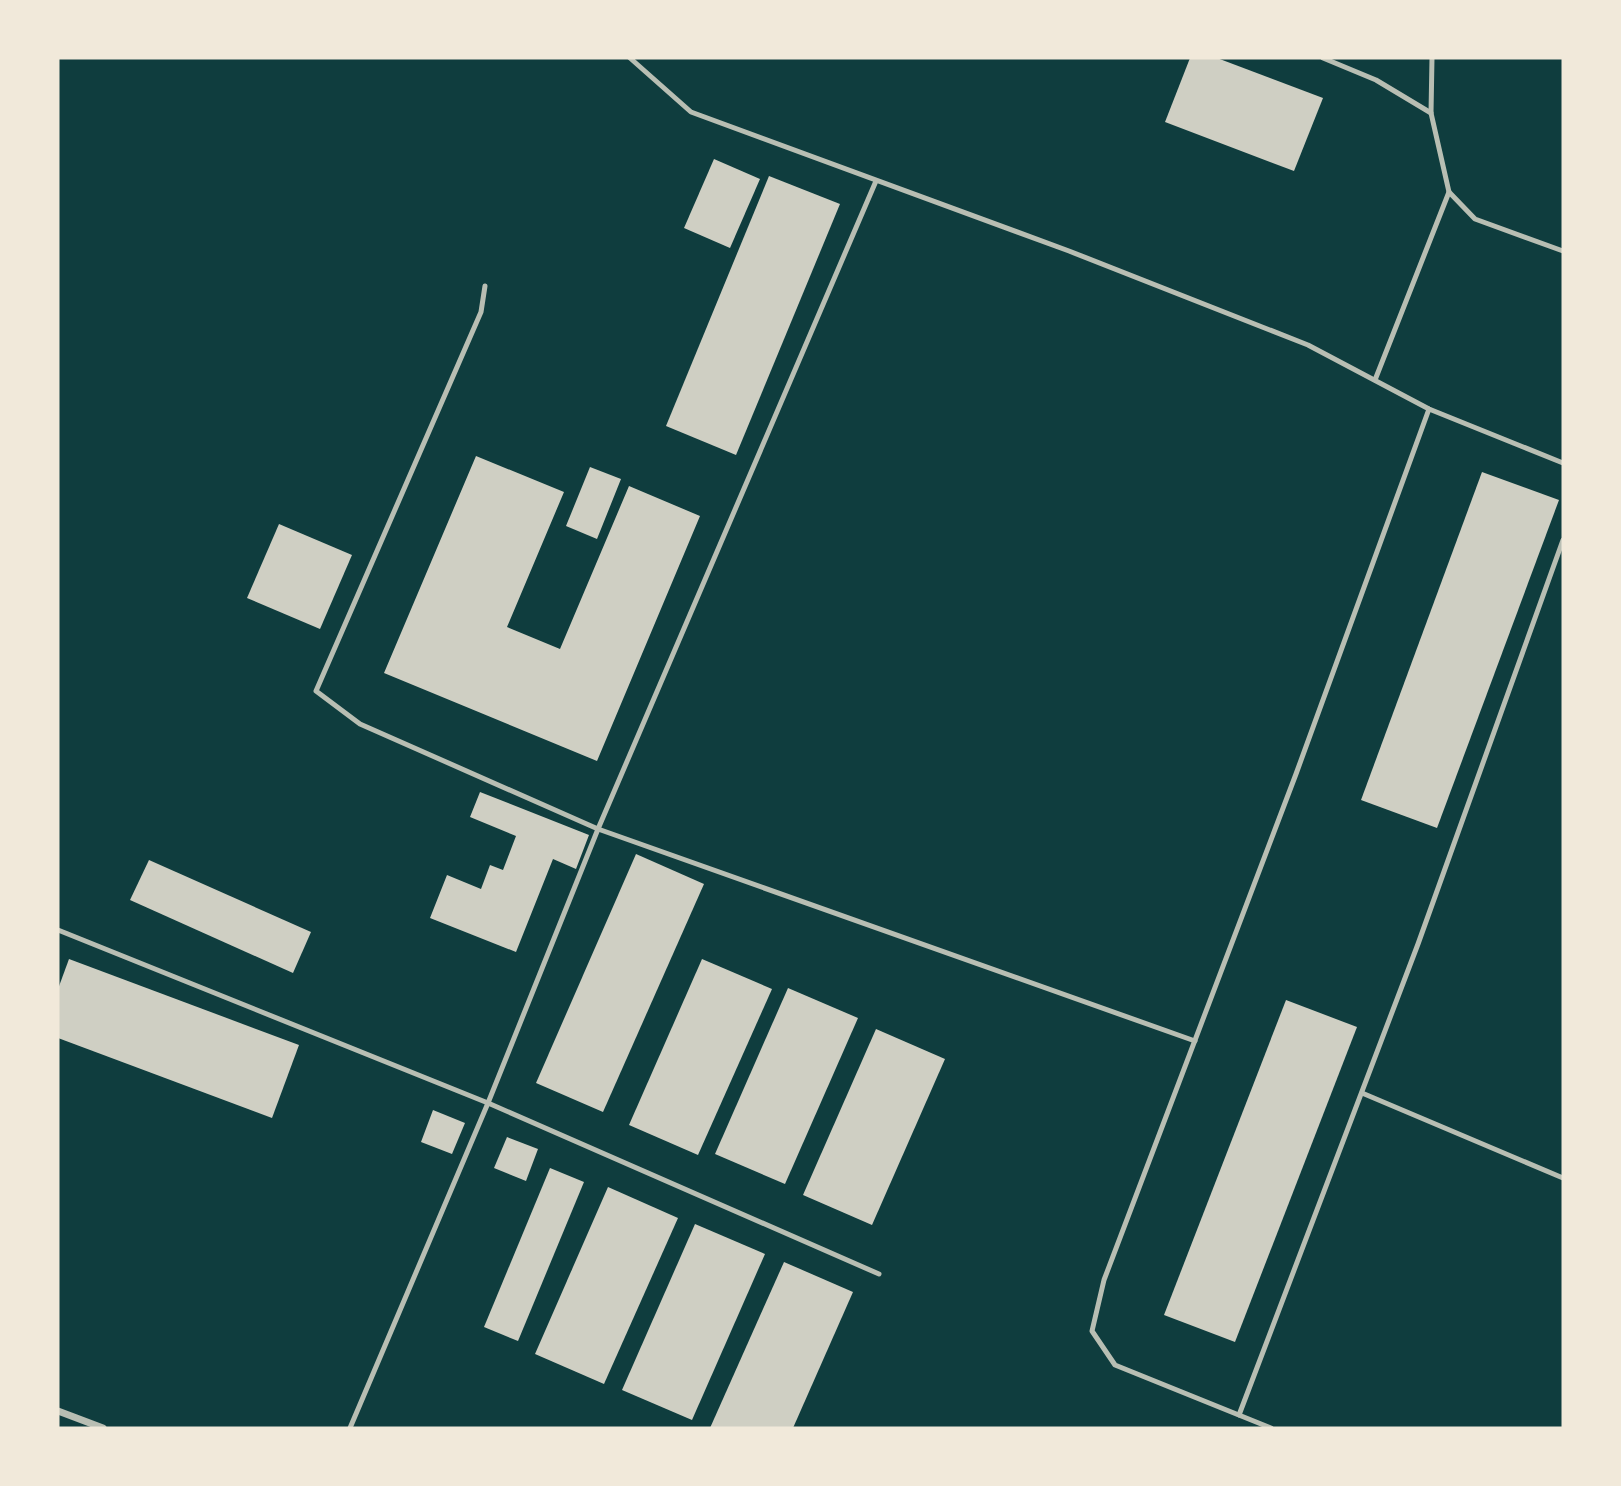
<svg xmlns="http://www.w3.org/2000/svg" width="1621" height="1486" font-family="Montserrat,sans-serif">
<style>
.building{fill:#cfcfc3}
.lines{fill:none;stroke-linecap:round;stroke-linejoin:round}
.service{stroke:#b8beb3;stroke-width:5}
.minor{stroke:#b8beb3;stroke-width:7}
</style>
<rect width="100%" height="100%" fill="#0f3d3e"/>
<g class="building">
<path d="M1190 58H1217L1323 98 1294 171 1165 122Z"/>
<path d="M714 159 760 179 730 248 684 228Z"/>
<path d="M769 176 840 204 736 455 666 426Z"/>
<path d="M476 456 564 492 507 627 560 649 629 486 700 516 597 761 384 673Z"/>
<path d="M590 467 621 479 597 539 566 526Z"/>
<path d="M1482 472 1559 500 1437 828 1361 800Z"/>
<path d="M279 524 352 555 320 629 247 598Z"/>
<path d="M480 792 589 835 576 869 553 859 516 952 430 918 447 875 481 889 490 865 503 870 516 836 470 817Z"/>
<path d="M636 854 704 884 603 1112 536 1083Z"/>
<path d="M149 860 311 932 293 973 130 900Z"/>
<path d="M69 959 299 1045 272 1118 58 1038V989Z"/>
<path d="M702 959 772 989 698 1155 629 1125Z"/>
<path d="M788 988 858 1018 785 1184 715 1154Z"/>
<path d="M1286 1000 1357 1027 1235 1342 1164 1315Z"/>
<path d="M876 1029 945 1059 872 1225 803 1195Z"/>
<path d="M433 1110 465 1123 452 1154 421 1142Z"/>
<path d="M507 1137 538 1149 526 1181 494 1168Z"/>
<path d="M550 1168 584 1182 518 1341 484 1327Z"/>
<path d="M608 1187 678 1218 604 1384 535 1354Z"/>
<path d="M695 1224 765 1254 692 1420 622 1390Z"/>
<path d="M784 1262 853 1292 793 1428H710Z"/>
</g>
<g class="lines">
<g class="service">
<path d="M630 58 691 112 1069 251 1308 345 1429 409 1563 463"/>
<path d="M1323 58 1376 80 1431 113"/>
<path d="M1432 58 1431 113 1449 192 1475 219 1563 251"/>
<path d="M485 286 481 312 316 691 360 724 598 829 1195 1041"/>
<path d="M1375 380 1449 192"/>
<path d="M58 930 488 1103 879 1274"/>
<path d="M1362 1093 1563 1178"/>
<path d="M1239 1415 1418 944 1563 540"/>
<path d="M350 1428 488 1103 598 829 876 181"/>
<path d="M1271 1428 1115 1365 1092 1331 1104 1280 1296 774 1429 409"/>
</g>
<path class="minor" d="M58 1411 103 1428"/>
</g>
<rect width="1621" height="1486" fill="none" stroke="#f1e9da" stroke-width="119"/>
</svg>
